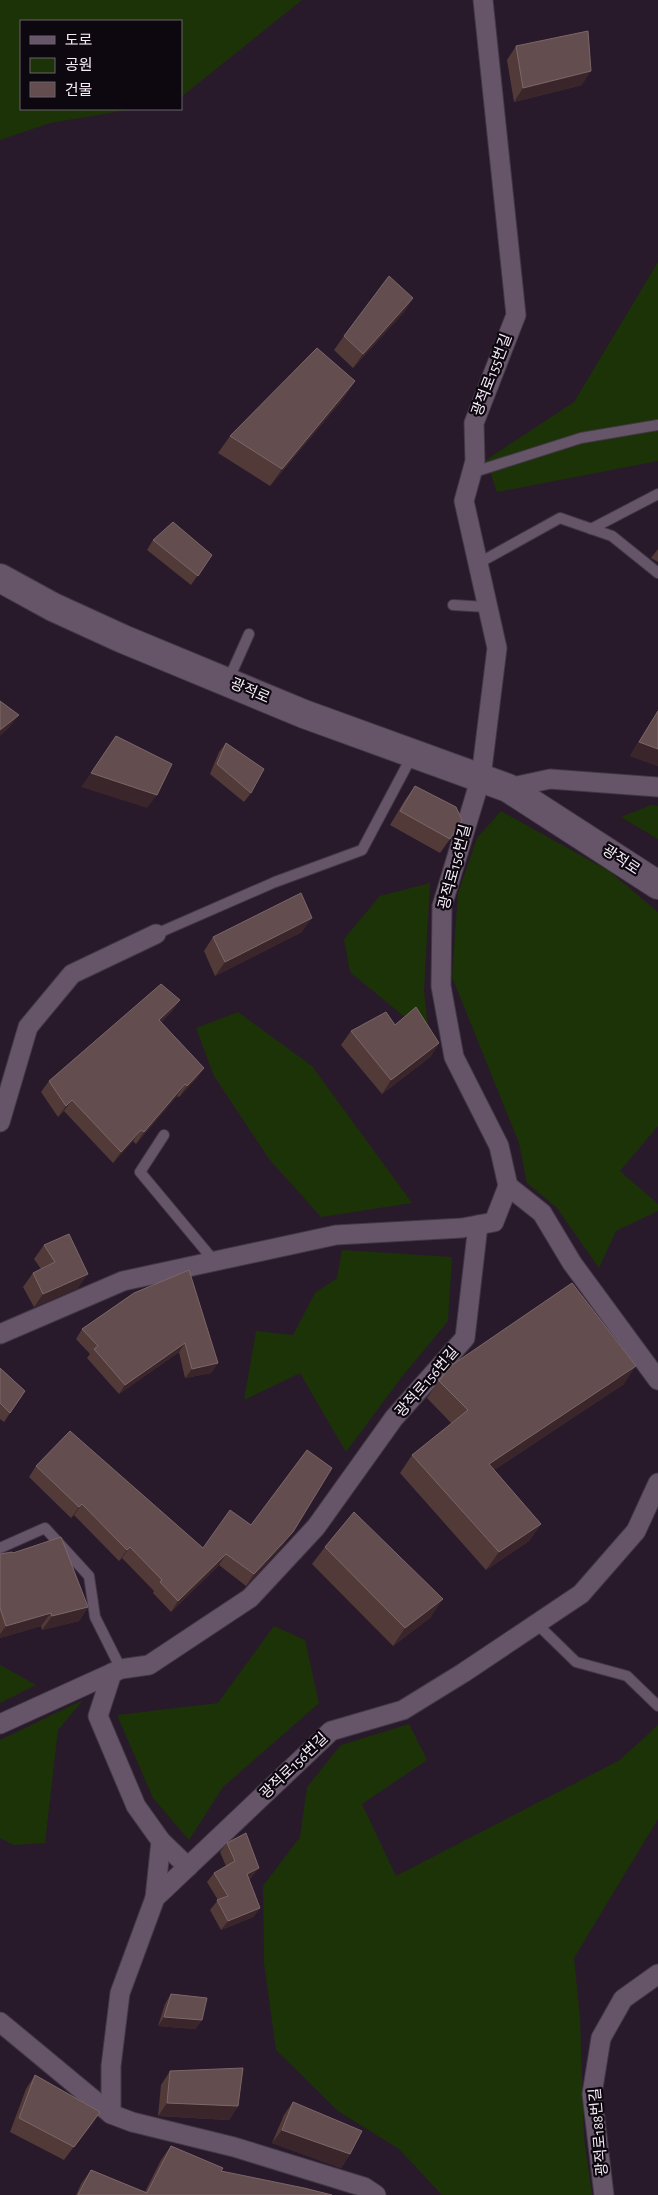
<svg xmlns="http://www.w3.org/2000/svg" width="658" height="2195" font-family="'Alegreya Sans','Noto Sans KR',sans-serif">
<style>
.green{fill:#1c3308}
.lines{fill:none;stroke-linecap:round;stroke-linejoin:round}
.lane-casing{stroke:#433845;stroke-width:12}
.street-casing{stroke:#433845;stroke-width:21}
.secondary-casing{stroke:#433845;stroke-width:30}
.lane{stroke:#665569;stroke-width:10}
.street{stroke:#665569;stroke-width:19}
.secondary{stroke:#665569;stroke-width:28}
.wall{fill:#523a39}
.shaded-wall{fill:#3a252b}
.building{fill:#644d4e;stroke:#7b6668}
.labels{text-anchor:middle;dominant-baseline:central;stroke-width:4.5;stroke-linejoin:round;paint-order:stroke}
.street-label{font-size:15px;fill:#f6ecf8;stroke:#0d070f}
</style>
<rect width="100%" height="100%" fill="#281a2b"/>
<g class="green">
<path d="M0 0H302L181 97V21H21V109H134L50 123 0 140Z"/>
<path d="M658 262V461L497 492 486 460 574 402Z"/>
<path d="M651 805 658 806V839L621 817Z"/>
<path d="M501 811 609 871 658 912V1126L620 1171 658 1204V1211L616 1231 599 1268 557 1208 527 1183 519 1143 452 977 458 893 477 838Z"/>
<path d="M430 883 424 990 429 1037 350 972 344 939 380 896Z"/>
<path d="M238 1012 312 1066 412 1203 321 1217 269 1159 214 1076 196 1028Z"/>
<path d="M342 1250 452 1257 448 1321 401 1378 346 1452 300 1373 244 1400 256 1331 293 1335 315 1293 337 1278Z"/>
<path d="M274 1626 305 1640 319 1703 223 1787 189 1840 153 1798 117 1715 218 1703Z"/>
<path d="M0 1665 36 1685 0 1703Z"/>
<path d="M83 1700 58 1730 45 1843 14 1845 0 1838V1740Z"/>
<path d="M409 1724 427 1760 362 1804 396 1876 620 1760 658 1725V1819L574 1958 580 2018 584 2138 592 2195H442L399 2149 338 2111 276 2050 264 1963 263 1886 300 1837 307 1787 341 1745Z"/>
</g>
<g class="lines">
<g class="lane-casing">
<g id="lane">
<path d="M471 473 581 438 658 425"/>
<path d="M591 529 658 494"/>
<path d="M477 564 560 518 612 536 658 573"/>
<path d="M453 605 487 607"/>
<path d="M228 681 249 634"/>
<path d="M156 934 275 882 362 850 413 754"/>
<path d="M164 1135 140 1172 215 1262"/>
<path d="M0 1548 45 1528 89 1576 95 1617 121 1669"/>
<path d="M537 1624 576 1662 627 1676 658 1706"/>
</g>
</g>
<g class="street-casing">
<g id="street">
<path d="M508 788 550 779 658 787"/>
<path d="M0 1122 28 1027 72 974 156 934"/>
<path d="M508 1186 542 1213 572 1263 658 1380"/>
<path d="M0 1334 123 1281 336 1235 462 1228 494 1222 508 1186 499 1146 454 1057 441 986 442 906 481 777 497 648 464 501 475 461 474 423 516 315 483 0"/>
<path d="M112 1673 98 1716 136 1806 161 1841 155 1898"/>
<path d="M0 1724 121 1669 149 1665 250 1598 316 1527 394 1418 465 1338 478 1225"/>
<path d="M161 1841 188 1867"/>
<path d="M0 2022 111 2114 132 2122 234 2147 364 2187 376 2195"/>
<path d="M111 2114V2066L120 1993 155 1898 331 1731 403 1710 463 1673 581 1594 636 1531 658 1483"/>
<path d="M604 2195 592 2094 601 2038 623 1999 658 1974"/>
</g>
</g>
<g class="secondary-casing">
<path id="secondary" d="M0 578 53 607 123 639 304 714 508 788 658 885"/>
</g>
<use href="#lane" class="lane"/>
<use href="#street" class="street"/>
<use href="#secondary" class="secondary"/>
</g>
<g class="wall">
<path d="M516 46 582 85 514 102 507 60Z"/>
<path d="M413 298 404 312 353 368 334 350 344 336Z"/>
<path d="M355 381 343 399 270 486 218 453 230 436Z"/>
<path d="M153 540 212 555 191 585 147 550Z"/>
<path d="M658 549V562L651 558Z"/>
<path d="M658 710V766L630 756Z"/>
<path d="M226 743 251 793 244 802 210 774 219 752Z"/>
<path d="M415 786 450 839 440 853 390 825 405 800Z"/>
<path d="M302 932 215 976 204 951 213 937Z"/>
<path d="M180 1000 172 1011 161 1022 204 1068 196 1079 179 1097 177 1096 136 1144 133 1141 113 1163 64 1111 58 1117 41 1092 49 1081Z"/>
<path d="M351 1031 439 1043 430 1057 382 1094 341 1045Z"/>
<path d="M44 1245 78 1288 34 1307 23 1287 33 1273 41 1269 34 1259Z"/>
<path d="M134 1293 218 1363 211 1373 185 1378 179 1352 119 1394 87 1358 90 1354 76 1339 82 1329Z"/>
<path d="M0 1368 25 1391 4 1422 0 1419Z"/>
<path d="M439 1381 624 1384 494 1470 541 1524 529 1541 486 1570 400 1473 412 1455 452 1424 427 1398Z"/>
<path d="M36 1466 203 1548 251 1525 285 1543 246 1586 219 1565 171 1612 153 1593 154 1591 122 1558 119 1561 74 1515 71 1518 29 1477Z"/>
<path d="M325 1547 431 1617 393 1646 312 1564Z"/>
<path d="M13 1553 88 1607 79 1621 42 1630 41 1626 0 1638V1554Z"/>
<path d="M227 1843 252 1877 249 1879 260 1908 253 1917 221 1930 210 1910 218 1900 207 1882 214 1873 226 1866 220 1852Z"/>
<path d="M171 1994 202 2020 195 2029 158 2026 165 2004Z"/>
<path d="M170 2071 238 2106 229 2120 158 2116 161 2085Z"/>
<path d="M35 2075 100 2112 64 2160 10 2132 26 2089Z"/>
<path d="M293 2102 350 2154 341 2168 272 2143 284 2115Z"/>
<path d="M171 2146 221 2171 332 2195H76L81 2184 91 2170 145 2192 161 2160Z"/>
</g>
<g class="shaded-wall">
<path d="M591 71 582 85 514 102 523 88Z"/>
<path d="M413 298 404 312 353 368 363 354Z"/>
<path d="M355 381 343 399 270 486 282 469Z"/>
<path d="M19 715 9 728 0 736V730Z"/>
<path d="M639 742 658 749V766L630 756Z"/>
<path d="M91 773 157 795 147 808 81 787Z"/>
<path d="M312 918 302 932 215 976 225 962Z"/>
<path d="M180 1000 172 1011 151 1031 159 1020Z"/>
<path d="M439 1043 430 1057 382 1094 391 1080Z"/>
<path d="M204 1068 196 1079 179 1097 187 1086Z"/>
<path d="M185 1084 177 1096 136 1144 144 1132Z"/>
<path d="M72 1100 64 1111 58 1117 66 1106Z"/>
<path d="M141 1130 133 1141 113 1163 121 1152Z"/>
<path d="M88 1274 78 1288 34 1307 43 1294Z"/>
<path d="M185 1343 179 1352 119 1394 125 1385Z"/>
<path d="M218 1363 211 1373 185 1378 192 1369Z"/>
<path d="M636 1366 624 1384 476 1482 489 1464Z"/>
<path d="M82 1504 74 1515 71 1518 79 1507Z"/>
<path d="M541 1524 529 1541 486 1570 499 1552Z"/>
<path d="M293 1532 285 1543 246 1586 254 1574Z"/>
<path d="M130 1547 122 1558 119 1561 127 1550Z"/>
<path d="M226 1554 219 1565 171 1612 178 1601Z"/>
<path d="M443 1599 431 1617 393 1646 405 1628Z"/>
<path d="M88 1607 79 1621 42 1630 52 1616Z"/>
<path d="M51 1613 41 1626 0 1638V1634L6 1626Z"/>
<path d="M259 1868 252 1877 240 1883 247 1874Z"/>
<path d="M260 1908 253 1917 221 1930 228 1921Z"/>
<path d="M164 2017 202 2020 195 2029 158 2026Z"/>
<path d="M167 2103 238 2106 229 2120 158 2116Z"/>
<path d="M100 2112 91 2126 64 2160 74 2147Z"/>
<path d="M282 2130 350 2154 341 2168 272 2143Z"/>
</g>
<g class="building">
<path d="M588 31 591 71 523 88 516 46Z"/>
<path d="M389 276 413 298 363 354 344 336Z"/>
<path d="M317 348 355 381 282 469 230 436Z"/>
<path d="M173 522 212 555 198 576 153 540Z"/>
<path d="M0 701 19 715 0 730Z"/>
<path d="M658 711V749L639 742Z"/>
<path d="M116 736 172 764 157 795 91 773Z"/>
<path d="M226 743 264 769 251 793 217 764Z"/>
<path d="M415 786 456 807 462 820 450 839 400 811Z"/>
<path d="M301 893 312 918 225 962 213 937Z"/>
<path d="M161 984 180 1000 159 1020 204 1068 187 1086 185 1084 144 1132 141 1130 121 1152 72 1100 66 1106 49 1081Z"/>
<path d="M416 1007 439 1043 391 1080 351 1031 386 1012 395 1025Z"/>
<path d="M69 1234 88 1274 43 1294 33 1273 55 1262 44 1245Z"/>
<path d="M189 1270 218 1363 192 1369 185 1343 125 1385 94 1349 98 1346 82 1329 134 1293Z"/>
<path d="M572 1283 636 1366 489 1464 541 1524 499 1552 412 1455 468 1410 439 1381 452 1365Z"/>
<path d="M0 1368 25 1391 10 1413 0 1403Z"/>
<path d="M70 1431 203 1548 230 1510 251 1525 307 1450 332 1468 293 1532 254 1574 226 1554 178 1601 160 1582 162 1580 130 1547 127 1550 82 1504 79 1507 36 1466Z"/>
<path d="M354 1512 443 1599 405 1628 325 1547Z"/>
<path d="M61 1537 88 1607 52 1616 51 1613 6 1626 0 1608V1554L12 1552 13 1553Z"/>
<path d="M246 1833 259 1868 247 1874 260 1908 228 1921 217 1900 228 1896 214 1873 235 1861 227 1843Z"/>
<path d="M171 1994 207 1998 202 2020 164 2017Z"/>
<path d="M243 2068 238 2106 167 2103 170 2071Z"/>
<path d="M35 2075 100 2112 74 2147 19 2118Z"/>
<path d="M293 2102 362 2131 350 2154 282 2130Z"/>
<path d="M171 2146 223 2168 221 2171 304 2188 332 2195H78L91 2170 147 2193Z"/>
</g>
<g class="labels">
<g class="street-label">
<text transform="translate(492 375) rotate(-69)">광적로155번길</text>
<text transform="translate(250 691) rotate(23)">광적로</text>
<text transform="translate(621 860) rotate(33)">광적로</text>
<text transform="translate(455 867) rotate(-75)">광적로156번길</text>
<text transform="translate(427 1382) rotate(-49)">광적로156번길</text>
<text transform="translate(294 1766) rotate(-44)">광적로156번길</text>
<text transform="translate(599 2132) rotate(-95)">광적로188번길</text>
</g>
</g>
<rect x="20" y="20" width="162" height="90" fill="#0d070f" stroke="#6a636c"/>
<rect x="30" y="36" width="25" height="8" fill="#665569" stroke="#6a636c"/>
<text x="65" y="45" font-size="15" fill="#f6ecf8">도로</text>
<rect x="30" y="58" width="25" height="15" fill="#1c3308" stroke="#6a636c"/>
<text x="65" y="70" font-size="15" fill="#f6ecf8">공원</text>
<rect x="30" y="82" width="25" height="15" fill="#644d4e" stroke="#6a636c"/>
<text x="65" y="95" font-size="15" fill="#f6ecf8">건물</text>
</svg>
